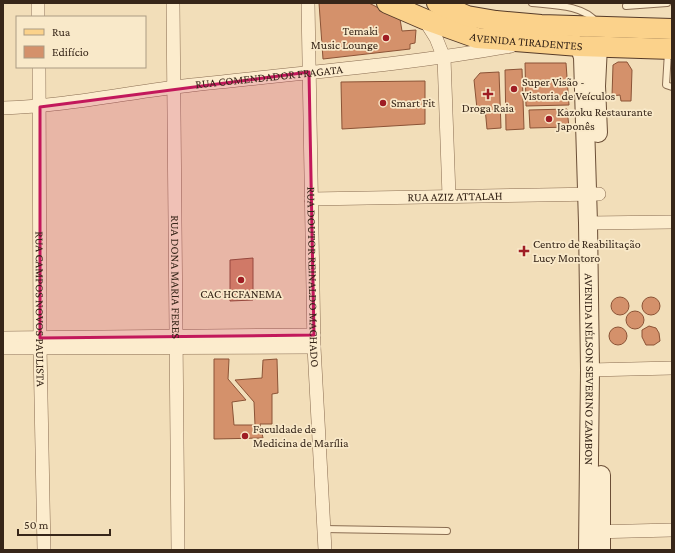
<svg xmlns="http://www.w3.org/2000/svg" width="675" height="553" font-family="'Crimson Pro',serif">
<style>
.building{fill:#d4916b;stroke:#8b5336}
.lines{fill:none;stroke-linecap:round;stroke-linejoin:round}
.service-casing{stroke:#8a6d52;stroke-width:8}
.minor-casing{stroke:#8a6d52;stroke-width:14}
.secondary-casing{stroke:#6b4e36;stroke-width:20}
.primary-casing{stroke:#563b28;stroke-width:22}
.service{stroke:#fceccd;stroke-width:6}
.minor{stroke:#fceccd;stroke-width:13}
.secondary{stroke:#fceccd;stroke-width:18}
.primary{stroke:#fbd28b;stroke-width:20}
.marked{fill:#c2185b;fill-opacity:0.2;stroke:#c2185b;stroke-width:3;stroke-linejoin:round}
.poi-dot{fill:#9f1d24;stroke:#f9e9c9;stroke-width:1.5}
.labels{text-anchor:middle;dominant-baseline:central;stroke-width:3.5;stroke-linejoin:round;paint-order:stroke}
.poi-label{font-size:12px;fill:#372619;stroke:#f9e9c9;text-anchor:start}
.street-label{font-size:12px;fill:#372619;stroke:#f9e9c9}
</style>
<rect width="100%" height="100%" fill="#f2deb9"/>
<g class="building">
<path d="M319 3H369L400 19 402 31 416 30 415 43 410 44V49L323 59Z"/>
<path d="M618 62H627L632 70 631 101H621L620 95 612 96 613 65Z"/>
<path d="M525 63H566L569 105 526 106Z"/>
<path d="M522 69 524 129 506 130 505 70Z"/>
<path d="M499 72 501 128 487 129 485 108 477 109 474 80 480 73Z"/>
<path d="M425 81V124L342 129 341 82Z"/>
<path d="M567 109 569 127 530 128 529 110Z"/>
<path d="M253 258V300L230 301V260Z"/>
<circle cx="620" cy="306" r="9"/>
<circle cx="651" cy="306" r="9"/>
<circle cx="635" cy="320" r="9"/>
<path d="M649 326 656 328 659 333 660 341 654 345H646L642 337V330Z"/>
<circle cx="618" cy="336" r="9"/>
<path d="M214 359H229L228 379 246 400 232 402 234 425H255L254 402 235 380 262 378 263 360 277 359 278 393 272 394V424H260L263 438 214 439Z"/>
</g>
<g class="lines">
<g class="service-casing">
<g id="service">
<path d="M532 3C552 5 585 5 597 23"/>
<path d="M626 6 667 3"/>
<path d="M668 52 666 85 672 87"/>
<path d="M323 529 447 531"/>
</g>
</g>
<g class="minor-casing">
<g id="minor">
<path d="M38 3V17"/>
<path id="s1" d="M173 3 178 550"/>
<path id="s2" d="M308 3 314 347 325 550"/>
<path d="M424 19 436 38 444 58 449 196"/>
<path id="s3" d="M39 67 40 347 44 550"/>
<path id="s4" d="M3 108C67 106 129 92 192 85 299 73 406 65 511 46"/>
<path id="s5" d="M311 199 599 194"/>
<path d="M588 223 672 222"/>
<path d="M3 338 314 335"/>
<path d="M3 348 314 347"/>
<path d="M590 370 672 368"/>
<path d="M592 532 672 530"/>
</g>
</g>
<g class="secondary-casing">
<g id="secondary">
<path id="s6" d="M579 46 583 57 588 223 590 370 588 550"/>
<path d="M598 133 596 86 598 46"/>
<path d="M601 475V550"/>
</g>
</g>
<g class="primary-casing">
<g id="primary">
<path id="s7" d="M387 3 424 19 477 38 579 46 672 49"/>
<path d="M437 3 467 16 496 21 541 25 672 29"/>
</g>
</g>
<use href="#service" class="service"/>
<use href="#minor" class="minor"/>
<use href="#secondary" class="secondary"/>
<use href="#primary" class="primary"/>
</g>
<path class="marked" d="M309 72 314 335 40 338V107Z"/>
<g class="poi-dot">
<circle cx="386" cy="38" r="4"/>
<circle cx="514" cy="89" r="4"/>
<path d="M486 88h4v4h4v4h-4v4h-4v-4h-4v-4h4z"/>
<circle cx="383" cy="103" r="4"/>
<circle cx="549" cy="119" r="4"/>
<path d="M522 245h4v4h4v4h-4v4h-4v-4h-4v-4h4z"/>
<circle cx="241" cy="280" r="4"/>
<circle cx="245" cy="436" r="4"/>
</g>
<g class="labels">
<g class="poi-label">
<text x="378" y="31" text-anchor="end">Temaki<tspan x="378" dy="14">Music Lounge</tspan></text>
<text x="522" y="82">Super Visão -<tspan x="522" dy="14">Vistoria de Veículos</tspan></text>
<text x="391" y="103">Smart Fit</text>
<text x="488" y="108" text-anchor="middle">Droga Raia</text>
<text x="557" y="112">Kazoku Restaurante<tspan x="557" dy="14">Japonês</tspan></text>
<text x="533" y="244">Centro de Reabilitação<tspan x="533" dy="14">Lucy Montoro</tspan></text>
<text x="241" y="294" text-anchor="middle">CAC HCFANEMA</text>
<text x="253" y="429">Faculdade de<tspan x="253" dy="14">Medicina de Marília</tspan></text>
</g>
<g class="street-label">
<text stroke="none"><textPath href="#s7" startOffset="146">AVENIDA TIRADENTES</textPath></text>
<text stroke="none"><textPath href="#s4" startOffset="268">RUA COMENDADOR FRAGATA</textPath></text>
<text stroke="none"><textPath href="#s5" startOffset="144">RUA AZIZ ATTALAH</textPath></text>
<text stroke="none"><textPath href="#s1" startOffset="274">RUA DONA MARIA FERES</textPath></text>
<text stroke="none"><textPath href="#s2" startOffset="274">RUA DOUTOR REINALDO MACHADO</textPath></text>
<text stroke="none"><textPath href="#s3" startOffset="242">RUA CAMPOS NOVOS PAULISTA</textPath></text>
<text stroke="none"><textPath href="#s6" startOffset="324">AVENIDA NÉLSON SEVERINO ZAMBON</textPath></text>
</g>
</g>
<rect width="675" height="553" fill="none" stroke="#372619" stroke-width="8"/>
<rect x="16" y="16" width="130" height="52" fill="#f9e9c9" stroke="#ab9b83"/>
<rect x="24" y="29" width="20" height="6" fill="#fbd28b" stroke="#ab9b83"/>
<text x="52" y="36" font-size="12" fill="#372619">Rua</text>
<rect x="24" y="46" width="20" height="12" fill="#d4916b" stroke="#ab9b83"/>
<text x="52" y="56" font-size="12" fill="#372619">Edifício</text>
<path d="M18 529v6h92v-6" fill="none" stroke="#372619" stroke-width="2"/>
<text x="24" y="529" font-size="12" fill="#372619" stroke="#f9e9c9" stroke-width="3" paint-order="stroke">50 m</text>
</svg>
